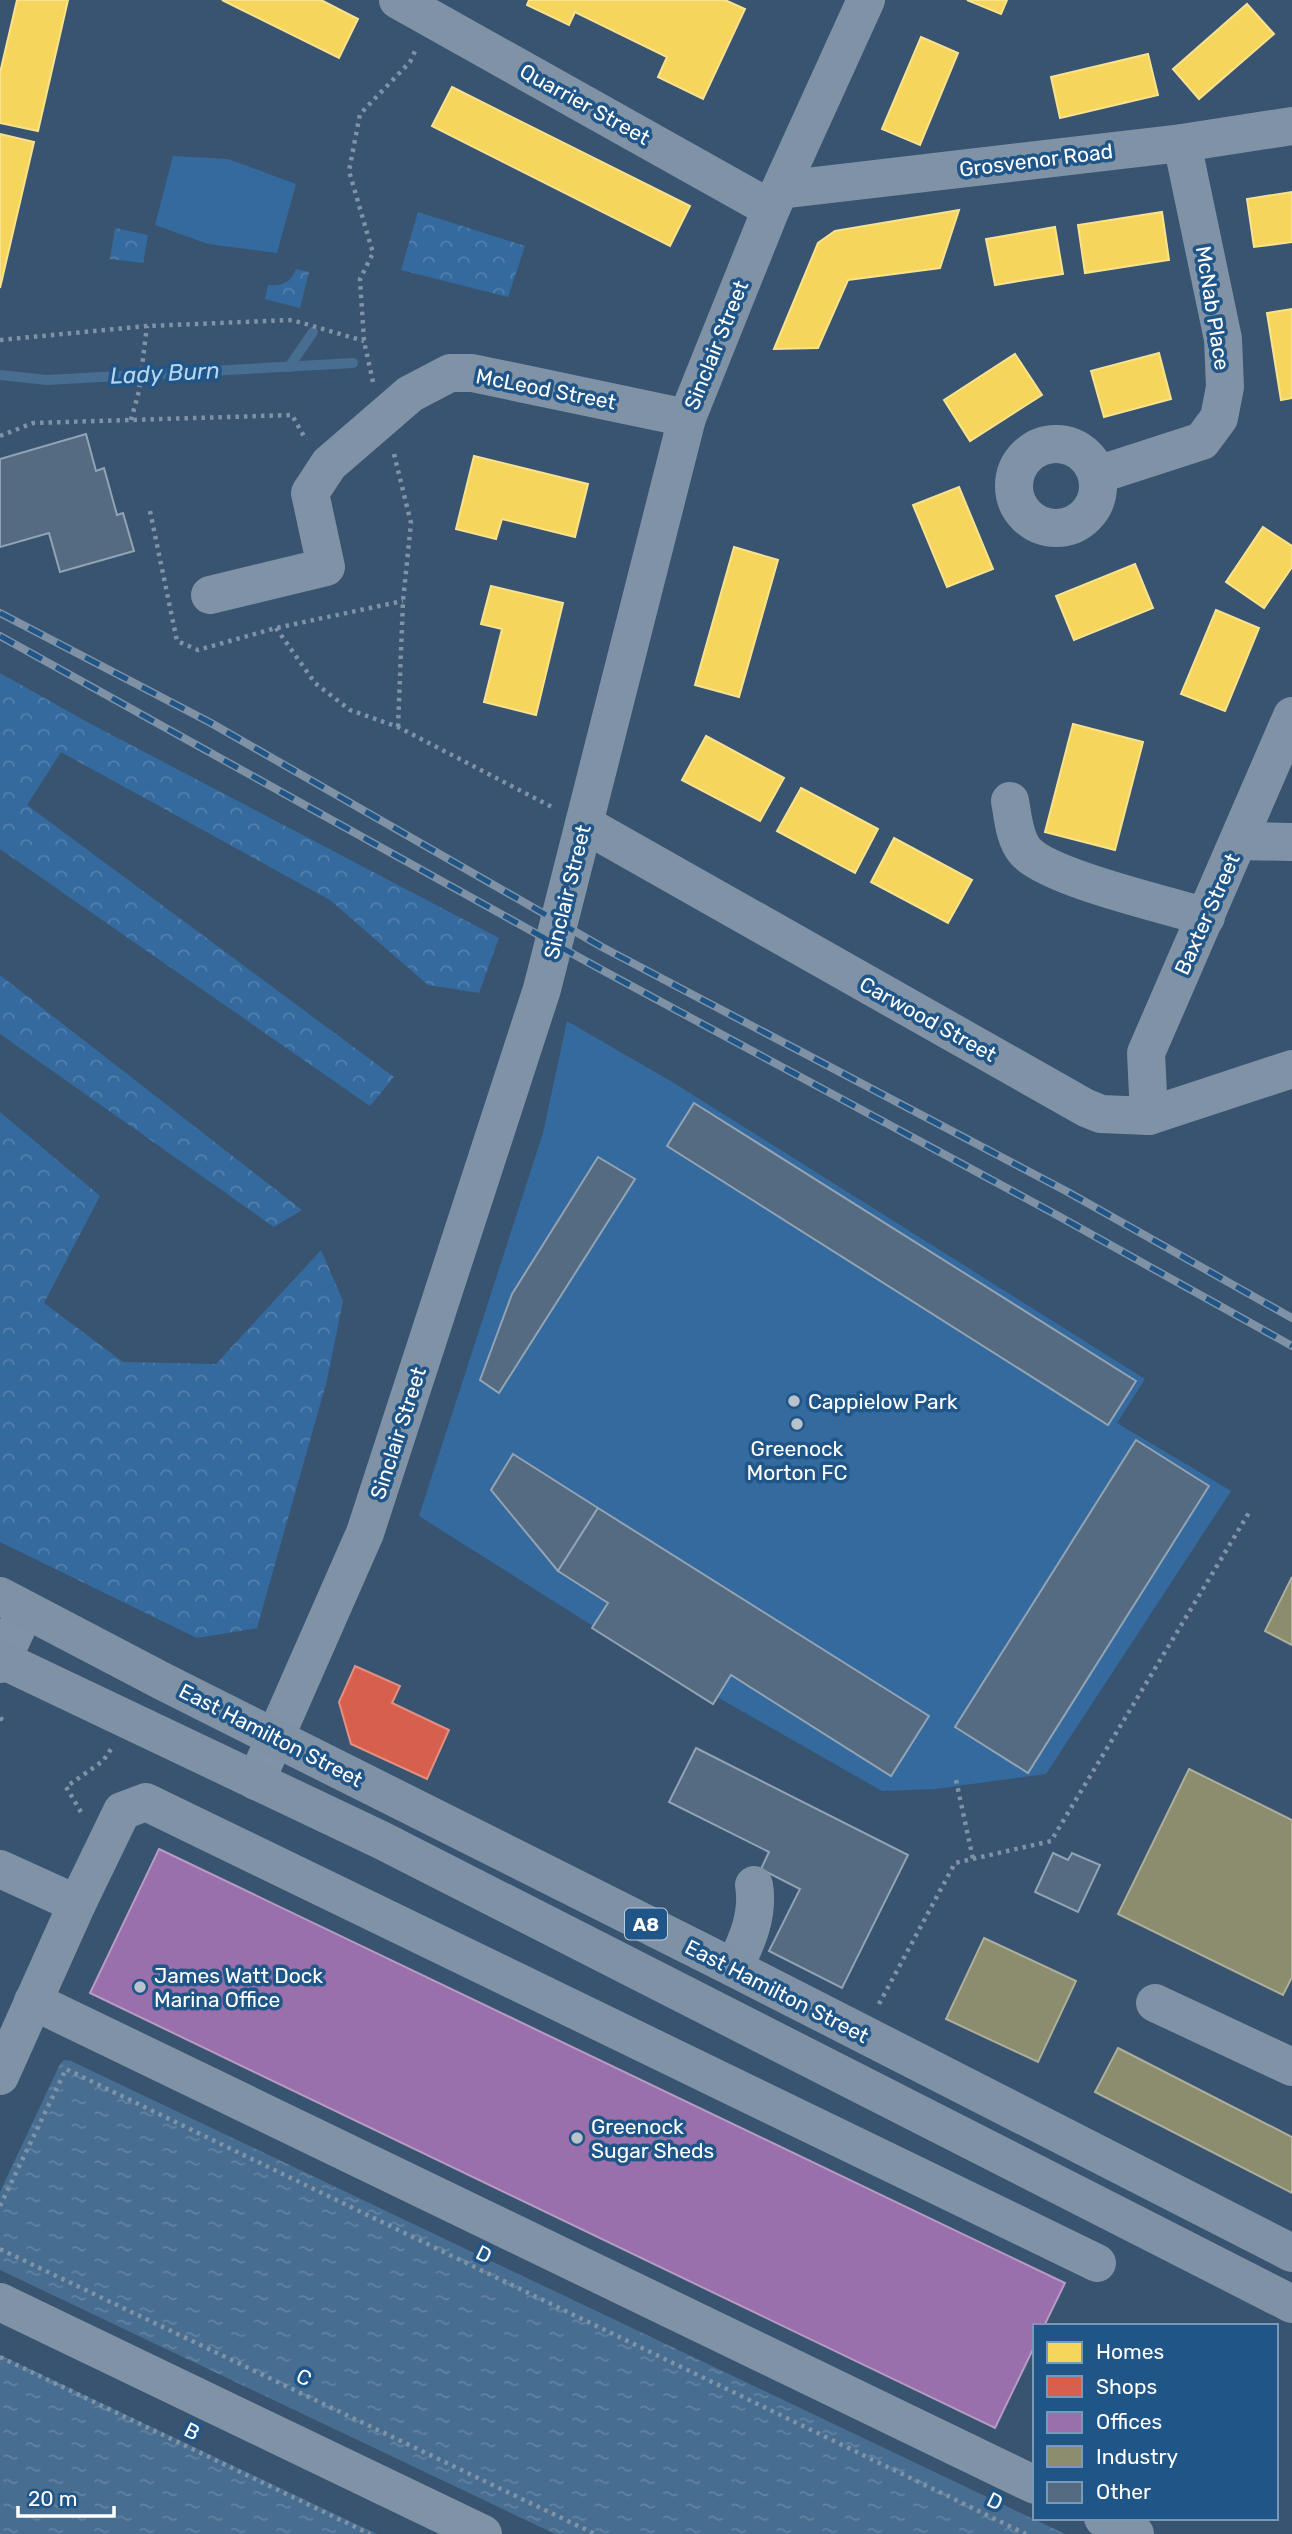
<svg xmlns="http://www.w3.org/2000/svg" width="1292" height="2534" font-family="Rubik,sans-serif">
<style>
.grass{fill:#356a9f}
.forest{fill:url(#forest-crowns)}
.water{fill:url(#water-ripples)}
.homes{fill:#f6d55c;stroke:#f9e28d;stroke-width:2}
.shops{fill:#d6604d;stroke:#e29082;stroke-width:2}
.offices{fill:#9970ab;stroke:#b89bc4;stroke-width:2}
.industry{fill:#8c8c6e;stroke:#aeae9a;stroke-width:2}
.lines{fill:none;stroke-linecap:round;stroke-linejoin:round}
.stream{stroke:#476d90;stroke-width:10}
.building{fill:#546b81;stroke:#92a3b4;stroke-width:2}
.path{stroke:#7f92a6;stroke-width:4.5;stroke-dasharray:3.5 5;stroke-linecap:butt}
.minor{stroke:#7f92a6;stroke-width:38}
.highway{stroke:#7f92a5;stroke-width:38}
.rail-casing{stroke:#7f92a5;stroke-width:8}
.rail{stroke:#205588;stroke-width:5;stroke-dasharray:16;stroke-linecap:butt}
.poi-dot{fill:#b9c3cd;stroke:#205588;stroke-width:2.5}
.labels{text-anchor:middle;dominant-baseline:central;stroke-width:7;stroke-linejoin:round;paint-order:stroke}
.shield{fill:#205588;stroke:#bcccdb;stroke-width:2}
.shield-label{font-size:19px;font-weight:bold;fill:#fff}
.street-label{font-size:21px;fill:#fff;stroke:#205588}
.poi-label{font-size:21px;fill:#fff;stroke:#205588;text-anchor:start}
.water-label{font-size:23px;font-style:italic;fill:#b6d6f2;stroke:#205588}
</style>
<defs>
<pattern id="forest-crowns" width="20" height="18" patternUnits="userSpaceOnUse" patternTransform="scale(1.75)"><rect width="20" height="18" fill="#356a9f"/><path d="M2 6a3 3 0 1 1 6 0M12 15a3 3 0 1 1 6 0" fill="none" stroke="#5380ad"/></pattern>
<pattern id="water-ripples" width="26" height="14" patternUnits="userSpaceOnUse" patternTransform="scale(1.75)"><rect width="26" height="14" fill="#476d90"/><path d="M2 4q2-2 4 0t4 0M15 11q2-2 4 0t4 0" fill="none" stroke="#6383a1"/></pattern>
</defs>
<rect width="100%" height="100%" fill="#385470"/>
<g class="grass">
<path d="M173 156 228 159 296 184 277 253 208 244 155 225Z"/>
<path d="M567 1021 674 1083 1145 1379 1117 1423 1231 1491 1046 1774 935 1789 882 1791 596 1628 419 1516 543 1133Z"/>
</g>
<g class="forest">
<path d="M418 212 525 246 508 297 401 270Z"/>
<path d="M115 228 148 235 143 263 110 259Z"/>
<path d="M296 269 309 272 300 308 265 299 268 285C282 286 291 283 296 269Z"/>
<path d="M0 673 89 723 499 938 479 993 428 985 330 900 61 752 27 805 394 1077 370 1106 0 849Z"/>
<path d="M0 975 302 1210 274 1227 0 1034Z"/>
<path d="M0 1112 100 1196 44 1303 123 1362 216 1364 321 1250 343 1301 327 1380 257 1628 197 1638 0 1542Z"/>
</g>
<g class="water">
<path d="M64 2060 71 2061 1065 2534H555L0 2270V2192L60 2064Z"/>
<path d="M0 2355 377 2534H0Z"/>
</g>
<g class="homes">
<path d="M17 0H68L38 131 0 123V73Z"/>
<path d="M222 0H321L358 19 339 58Z"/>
<path d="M529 0H725L745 9 703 99 658 77 667 57 575 12 569 25 527 5Z"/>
<path d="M967 0H1007L1001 14Z"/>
<path d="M1247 4 1274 34 1199 99 1173 69Z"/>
<path d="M921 37 958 53 920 145 882 129Z"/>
<path d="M1148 54 1158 95 1060 118 1051 77Z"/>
<path d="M452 87 690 206 670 246 432 126Z"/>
<path d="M0 134 34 142 0 288Z"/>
<path d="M1292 192V242L1254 247 1247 199Z"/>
<path d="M959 210 940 268 848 280 818 348 774 349 818 243 835 231Z"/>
<path d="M1162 212 1169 260 1085 273 1078 225Z"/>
<path d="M1055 227 1063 274 995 285 986 239Z"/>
<path d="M1292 309V398L1281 400 1267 313Z"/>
<path d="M1159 353 1171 399 1104 417 1091 371Z"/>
<path d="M1015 354 1042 395 970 441 944 400Z"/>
<path d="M474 456 588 484 575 537 502 519 496 539 456 529Z"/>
<path d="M959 487 993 569 947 587 913 505Z"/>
<path d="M1263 527 1292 546V567L1264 608 1226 582Z"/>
<path d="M734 547 778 560 739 697 695 685Z"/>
<path d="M1135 564 1153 608 1074 640 1056 596Z"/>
<path d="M491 586 563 603 536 715 484 702 502 629 481 624Z"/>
<path d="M1216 610 1259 628 1225 711 1181 694Z"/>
<path d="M1073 724 1143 742 1115 850 1045 832Z"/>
<path d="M706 736 784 778 760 821 682 780Z"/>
<path d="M801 788 878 829 855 873 777 831Z"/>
<path d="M894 838 972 880 948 923 871 882Z"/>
</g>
<path class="shops" d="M355 1666 400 1686 392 1703 449 1730 427 1779 351 1744 339 1702Z"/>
<path class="offices" d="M159 1849 1065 2283 1044 2326H1035V2345L995 2428 90 1993Z"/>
<g class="industry">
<path d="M1292 1577V1645L1265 1631Z"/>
<path d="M1189 1769 1292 1820V1977L1283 1995 1118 1914Z"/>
<path d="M984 1938 1076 1981 1038 2062 946 2019Z"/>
<path d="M1118 2048 1292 2137V2193L1095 2092Z"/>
</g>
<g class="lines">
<g class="stream">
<path d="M289 367 313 332"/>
<path d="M0 375 47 380 353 363"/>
</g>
</g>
<g class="building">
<path d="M86 434 96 471 104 468 117 515 123 513 134 551 60 572 49 533 0 547V459Z"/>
<path d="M694 1103 1136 1381 1108 1425 667 1146Z"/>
<path d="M598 1157 635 1179 499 1393 480 1380 512 1294Z"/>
<path d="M1136 1440 1209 1486 1028 1773 955 1727Z"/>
<path d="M513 1454 598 1508 558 1571 491 1490Z"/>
<path d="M598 1508 929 1716 891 1776 731 1675 713 1704 592 1628 608 1603 558 1571Z"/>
<path d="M696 1748 908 1855 842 1988 769 1951 800 1889 761 1869 769 1852 669 1802Z"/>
<path d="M1053 1853 1068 1860 1072 1853 1100 1865 1078 1912 1035 1892Z"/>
</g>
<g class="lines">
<g class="path">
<path d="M0 340 147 326 292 320 364 341"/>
<path d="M373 382 364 341 360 279 373 253 349 171 360 114 410 62 415 51"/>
<path d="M131 420 139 391 147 326"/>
<path d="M0 436 33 423 292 415 306 440"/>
<path d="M394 454 411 523 403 601 398 727"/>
<path d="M150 511 177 641 198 650 276 628 403 601"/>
<path d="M276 628 315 683 350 710 398 727 552 807"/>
<path d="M0 1718 6 1722"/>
<path d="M956 1780 973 1859"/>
<path d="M81 1812 66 1787 103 1761 111 1749"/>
<path d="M879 2004 955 1863 1051 1841 1250 1511"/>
<path d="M0 2206 66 2069 1026 2534"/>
<path d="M0 2249 595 2534"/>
<path d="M0 2357 370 2534"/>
</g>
<g class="minor">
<path d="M398 0 771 209"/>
<path d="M780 190 1182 143 1292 126"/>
<circle cx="1056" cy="486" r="42"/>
<path d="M1097 475 1202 441 1219 418 1225 387 1223 339 1182 143"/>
<path d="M210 595 326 567 310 493 329 464 410 394 450 373H472L687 418"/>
<path d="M1010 801C1013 817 1014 838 1025 851 1048 878 1168 905 1206 917"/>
<path d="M584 824 1086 1108 1101 1114 1149 1116 1292 1069"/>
<path d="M1239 841 1292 842"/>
<path d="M1149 1116 1146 1053 1292 716"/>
<path d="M0 1664 25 1611"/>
<path d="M256 1781 365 1533 542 989 687 418 771 209 866 0"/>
<path d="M0 1869 77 1904 0 2076"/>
<path d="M77 1904 122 1811 146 1802 1097 2263"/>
<path d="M734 1968C747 1941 759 1915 754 1885"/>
<path d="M33 2001 1035 2485"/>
<path d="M1155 2003 1292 2067"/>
<path d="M0 2302 483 2534"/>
<path d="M1103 2518 1135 2534"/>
</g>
<g class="highway">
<path d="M0 1596 164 1682 734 1968 1292 2253"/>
<path d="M0 1659 381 1840 1292 2304"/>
</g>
<g class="rail-casing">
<g id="rail">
<path d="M0 613 211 723 602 947 1066 1191 1292 1318"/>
<path d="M0 636 602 970 1053 1213 1292 1346"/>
</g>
</g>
<use href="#rail" class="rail"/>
</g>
<g class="poi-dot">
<circle cx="794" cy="1401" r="7"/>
<circle cx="797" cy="1424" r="7"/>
<circle cx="140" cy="1987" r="7"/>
<circle cx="577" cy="2138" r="7"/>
</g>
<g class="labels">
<rect class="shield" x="625" y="1908.5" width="42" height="31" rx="5"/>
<g class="shield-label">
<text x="646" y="1924">A8</text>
</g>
<g class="street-label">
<text transform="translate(585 104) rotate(29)">Quarrier Street</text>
<text transform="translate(1036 160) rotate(-7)">Grosvenor Road</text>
<text transform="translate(1213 308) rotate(81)">McNab Place</text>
<text transform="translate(716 345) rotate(-68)">Sinclair Street</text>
<text transform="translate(546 389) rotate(11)">McLeod Street</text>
<text transform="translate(567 892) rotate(-76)">Sinclair Street</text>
<text transform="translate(1207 914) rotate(-66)">Baxter Street</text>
<text transform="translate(928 1019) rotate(29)">Carwood Street</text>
<text transform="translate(398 1433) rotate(-72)">Sinclair Street</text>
<text transform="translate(271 1735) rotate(27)">East Hamilton Street</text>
<text transform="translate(777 1991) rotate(27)">East Hamilton Street</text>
<text transform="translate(484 2254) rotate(26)">D</text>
<text transform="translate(304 2377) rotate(26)">C</text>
<text transform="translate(192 2431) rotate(26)">B</text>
<text transform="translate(995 2501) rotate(26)">D</text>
</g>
<g class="poi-label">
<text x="808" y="1401">Cappielow Park</text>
<text x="797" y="1448" text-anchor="middle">Greenock<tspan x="797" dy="24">Morton FC</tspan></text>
<text x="154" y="1975">James Watt Dock<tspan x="154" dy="24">Marina Office</tspan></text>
<text x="591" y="2126">Greenock<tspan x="591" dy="24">Sugar Sheds</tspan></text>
</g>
<g class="water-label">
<text transform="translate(165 373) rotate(-3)">Lady Burn</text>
</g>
</g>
<rect x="1033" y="2324" width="245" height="196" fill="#205588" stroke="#7999b8" stroke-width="2"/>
<rect x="1047" y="2342" width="35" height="21" fill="#f6d55c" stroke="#7999b8" stroke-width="2"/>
<text x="1096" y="2359" font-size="21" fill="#ffffff">Homes</text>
<rect x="1047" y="2376" width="35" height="21" fill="#d6604d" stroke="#7999b8" stroke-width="2"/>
<text x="1096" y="2394" font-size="21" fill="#ffffff">Shops</text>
<rect x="1047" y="2412" width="35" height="21" fill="#9970ab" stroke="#7999b8" stroke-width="2"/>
<text x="1096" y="2429" font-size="21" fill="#ffffff">Offices</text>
<rect x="1047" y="2446" width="35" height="21" fill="#8c8c6e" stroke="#7999b8" stroke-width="2"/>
<text x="1096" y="2464" font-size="21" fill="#ffffff">Industry</text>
<rect x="1047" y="2482" width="35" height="21" fill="#546b81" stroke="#7999b8" stroke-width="2"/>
<text x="1096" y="2499" font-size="21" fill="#ffffff">Other</text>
<path d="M18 2506v10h96v-10" fill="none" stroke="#ffffff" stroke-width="3.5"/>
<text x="28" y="2506" font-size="21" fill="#ffffff" stroke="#205588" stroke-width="5" paint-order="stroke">20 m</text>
</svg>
